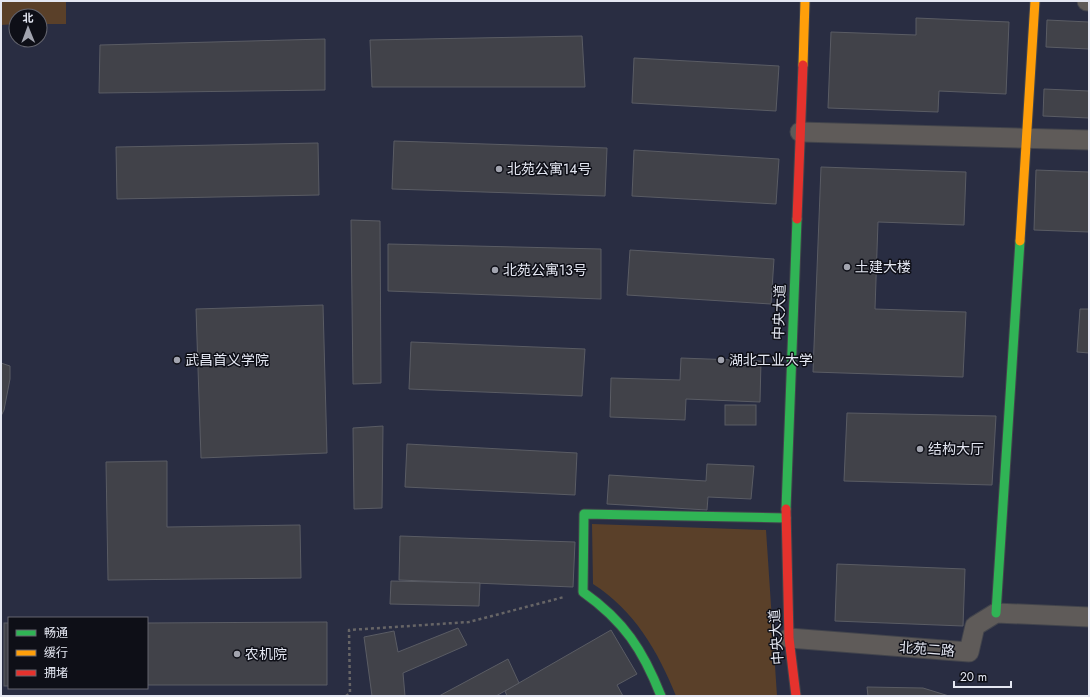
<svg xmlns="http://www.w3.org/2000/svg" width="1090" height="697" font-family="Jost,'Noto Sans SC',sans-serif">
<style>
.built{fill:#292d42;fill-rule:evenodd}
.green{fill:#5a4029}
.building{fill:#414249;stroke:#5a5c64}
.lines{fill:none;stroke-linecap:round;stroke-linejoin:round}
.street-casing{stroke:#42444c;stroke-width:21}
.fast-casing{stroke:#42444c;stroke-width:11}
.slow-casing{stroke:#42444c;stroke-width:11}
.jam-casing{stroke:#42444c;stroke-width:11}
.path{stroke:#676566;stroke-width:2.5;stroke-dasharray:3 3;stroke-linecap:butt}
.street{stroke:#5f5b59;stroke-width:19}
.fast{stroke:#30b455;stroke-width:9}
.slow{stroke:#ff9f0a;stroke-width:9}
.jam{stroke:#e5322d;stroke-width:9}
.poi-dot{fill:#a2a4af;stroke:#0e0f17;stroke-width:1.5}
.labels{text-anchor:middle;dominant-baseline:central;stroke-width:3;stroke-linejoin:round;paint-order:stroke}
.poi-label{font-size:14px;fill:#e4e7f2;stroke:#0e0f17;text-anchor:start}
.street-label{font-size:14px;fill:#e4e7f2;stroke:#0e0f17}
</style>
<rect width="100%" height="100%" fill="#272932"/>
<path class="built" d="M1 1H1089V696H1ZM16 16H40V40H16ZM9 618H147V688H9Z"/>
<g class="green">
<path d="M1 1H66V24H40V16H16V24L1 25Z"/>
<path d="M592 524 766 530 777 696H676C658 651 634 610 593 584Z"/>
</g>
<g class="building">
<path d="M916 18 1009 22 1006 94 939 91 938 112 828 108 831 32 916 35Z"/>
<path d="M1047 20 1089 22V49L1046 47Z"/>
<path d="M582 36 585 87H372L370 40Z"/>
<path d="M325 39V90L99 93 100 45Z"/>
<path d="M634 58 779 66 776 111 632 103Z"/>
<path d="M1044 89 1089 91V118L1043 116Z"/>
<path d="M394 141 607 148 605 196 392 189Z"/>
<path d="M318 143 319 195 117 199 116 147Z"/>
<path d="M634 150 779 159 776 204 632 196Z"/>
<path d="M821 167 966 172 964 225 878 222 875 309 966 312 963 377 813 372Z"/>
<path d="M1036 170 1089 172V232L1034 230Z"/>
<path d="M351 220 380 221 381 383 353 384Z"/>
<path d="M388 244 601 249V299L388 291Z"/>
<path d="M630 250 774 259 771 304 627 295Z"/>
<path d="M323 305 327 453 201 458 196 309Z"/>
<path d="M1080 309H1089V353L1077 352Z"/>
<path d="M411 342 585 349 582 396 409 389Z"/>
<path d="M681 358 761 361 760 402 686 399 685 420 610 417 611 378 680 380Z"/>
<path d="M1 363 10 366V379L4 410 1 416Z"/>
<rect x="725" y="405" width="31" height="20"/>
<path d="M847 413 996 416 992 485 844 481Z"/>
<path d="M383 426 382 508 354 509 353 428Z"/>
<path d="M407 444 577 453 575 495 405 487Z"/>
<path d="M167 461V527L300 525 301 578 108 580 106 462Z"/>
<path d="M707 464 754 466 751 499 708 497 707 510 607 504 609 475 706 481Z"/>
<path d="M400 536 575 542 573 587 399 580Z"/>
<path d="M837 564 965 569 963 626 835 621Z"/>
<path d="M391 581 480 583 479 606 390 604Z"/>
<path d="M327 622V685H147V623Z"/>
<rect x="4" y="623" width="5" height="63"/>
<path d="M458 628 467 645 403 673 405 696H372L364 637 394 631 398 652Z"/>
<path d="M611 630 637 674 617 685 623 696H507L505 691Z"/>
<path d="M508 659 519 683 496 696H439Z"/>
<path d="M867 687 923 688 949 696H868Z"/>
</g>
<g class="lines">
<g class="street-casing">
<g id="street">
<path d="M1087 1H1089"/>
<path d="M800 132 1089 140"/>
<path d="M789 638 969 652 975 626 996 613 1089 617"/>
</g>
</g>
<g class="fast-casing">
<g id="fast">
<path d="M786 509 797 219"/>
<path d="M996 613 1020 241"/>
<path d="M661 696C643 650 624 621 583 592L584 514 786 518"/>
</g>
</g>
<g class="slow-casing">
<g id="slow">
<path d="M803 65 805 1"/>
<path d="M1020 241 1035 1"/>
</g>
</g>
<g class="jam-casing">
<g id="jam">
<path d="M797 219 803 65"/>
<path d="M786 509 789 638 796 696"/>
</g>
</g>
<path class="path" d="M346 696 350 693 349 630 469 622 564 597"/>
<use href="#street" class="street"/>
<use href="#fast" class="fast"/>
<use href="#slow" class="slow"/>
<use href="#jam" class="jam"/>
</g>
<g class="poi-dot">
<circle cx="499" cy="169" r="4"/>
<circle cx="847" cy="267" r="4"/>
<circle cx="495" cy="270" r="4"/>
<circle cx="177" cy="360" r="4"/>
<circle cx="721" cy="360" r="4"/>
<circle cx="920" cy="449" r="4"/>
<circle cx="237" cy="654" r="4"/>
</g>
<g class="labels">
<g class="poi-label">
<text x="507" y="169">北苑公寓14号</text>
<text x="855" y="267">土建大楼</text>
<text x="503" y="270">北苑公寓13号</text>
<text x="185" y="360">武昌首义学院</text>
<text x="729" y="360">湖北工业大学</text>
<text x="928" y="449">结构大厅</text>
<text x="245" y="654">农机院</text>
</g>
<g class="street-label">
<text transform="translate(779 312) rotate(-88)">中央大道</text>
<text transform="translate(776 637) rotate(-94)">中央大道</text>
<text transform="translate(927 649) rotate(4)">北苑二路</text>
</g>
</g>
<rect width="1090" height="697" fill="none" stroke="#e4e7f2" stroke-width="4"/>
<rect x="8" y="617" width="140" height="72" fill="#0e0f17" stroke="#64656f"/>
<rect x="16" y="630" width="20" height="6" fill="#30b455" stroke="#64656f"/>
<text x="44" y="637" font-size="12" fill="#e4e7f2">畅通</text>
<rect x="16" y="650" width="20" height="6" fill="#ff9f0a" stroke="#64656f"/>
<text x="44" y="657" font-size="12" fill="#e4e7f2">缓行</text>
<rect x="16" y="670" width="20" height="6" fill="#e5322d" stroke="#64656f"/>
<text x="44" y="677" font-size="12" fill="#e4e7f2">拥堵</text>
<g transform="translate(28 28) rotate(359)"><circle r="19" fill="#0e0f17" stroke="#64656f"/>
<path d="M0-3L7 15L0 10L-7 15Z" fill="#a2a4af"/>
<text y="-6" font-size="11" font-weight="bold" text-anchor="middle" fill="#e4e7f2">北</text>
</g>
<path d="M954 681v6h57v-6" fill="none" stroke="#e4e7f2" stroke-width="2"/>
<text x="960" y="681" font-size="12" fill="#e4e7f2" stroke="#0e0f17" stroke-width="3" paint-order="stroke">20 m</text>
</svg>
